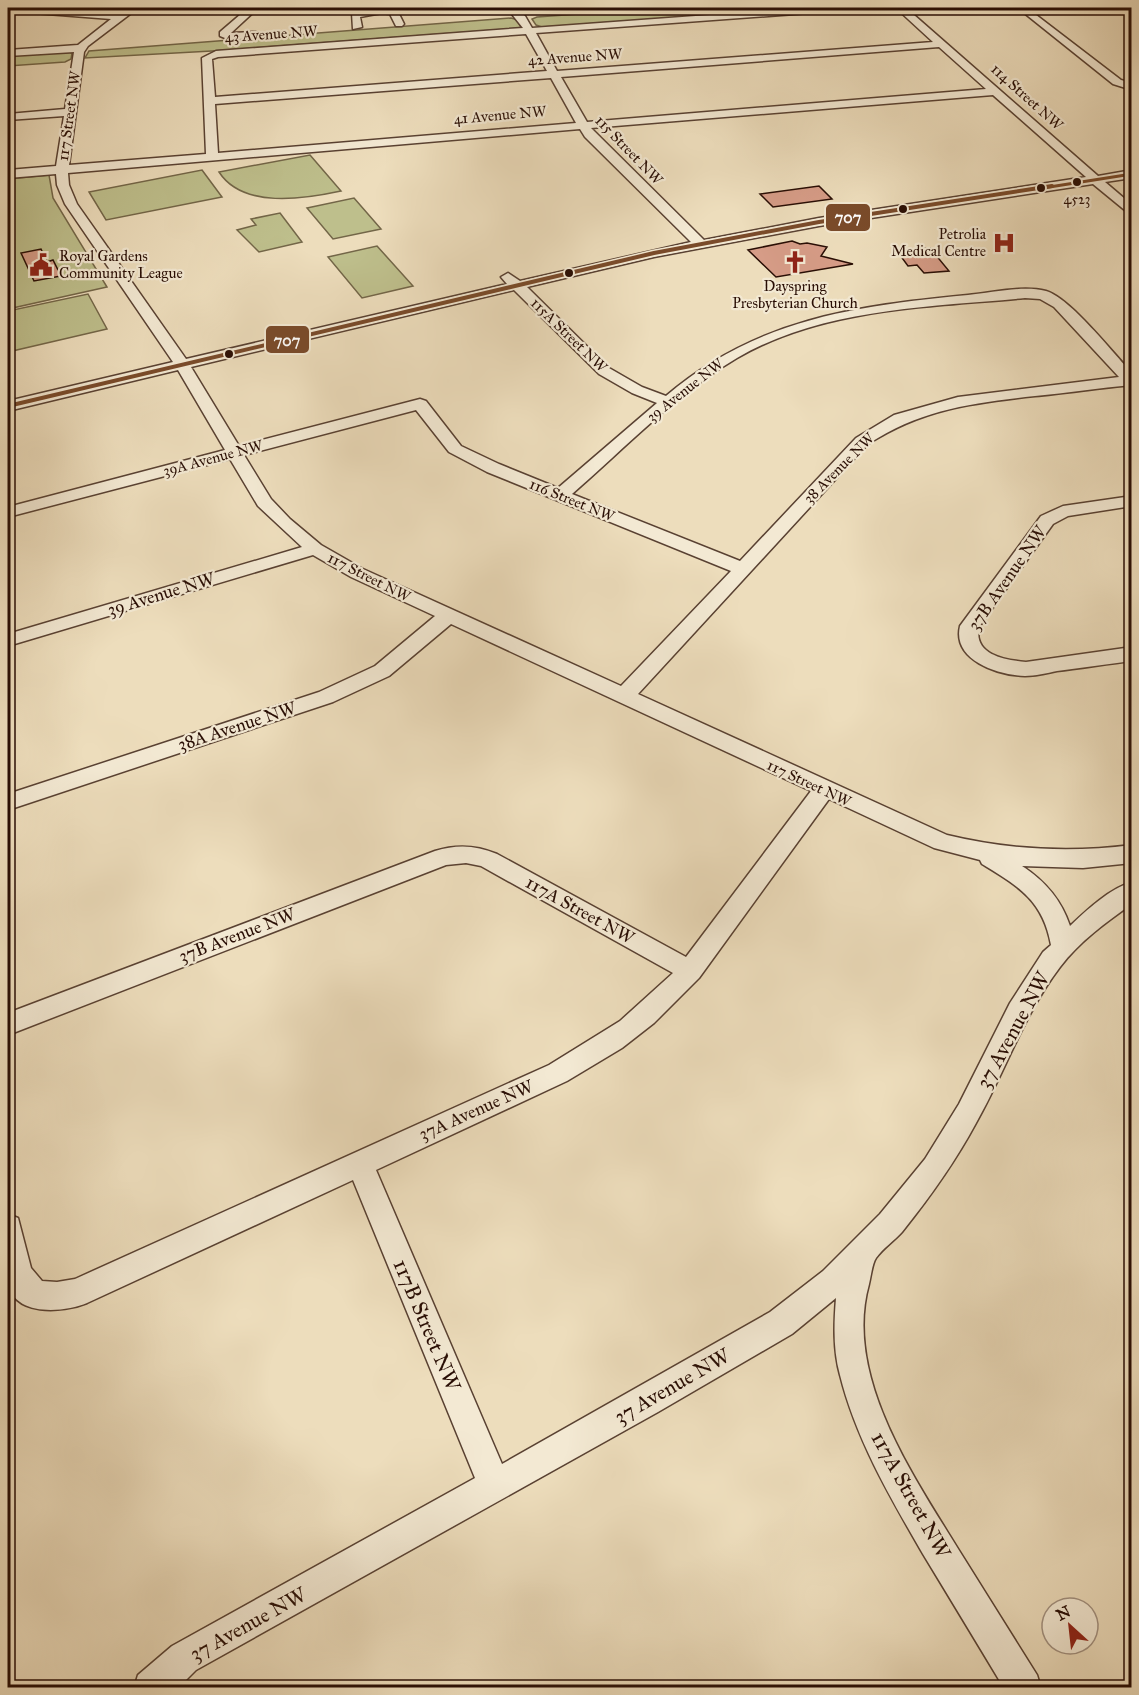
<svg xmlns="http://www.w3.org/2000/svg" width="1139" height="1695" font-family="'IM FELL Great Primer',serif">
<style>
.green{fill:#bebf8c;stroke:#736648;stroke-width:1.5}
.building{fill:#d69c87;stroke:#280d04;stroke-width:1.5}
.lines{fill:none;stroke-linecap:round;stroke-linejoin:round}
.minor-casing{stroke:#594132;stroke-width:3}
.minor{fill:#f3e9d3;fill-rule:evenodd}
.bus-1-far1-casing{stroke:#f3e9d3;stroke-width:5}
.bus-1-casing{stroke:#f3e9d3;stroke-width:7}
.bus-1-far1{stroke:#7a4b2a;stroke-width:3}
.bus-1{stroke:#7a4b2a;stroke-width:4}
.bus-dot{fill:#280d04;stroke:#f3e9d3;stroke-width:2}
.labels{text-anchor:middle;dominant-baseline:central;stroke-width:4.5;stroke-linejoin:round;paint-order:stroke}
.far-bus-label{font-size:14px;fill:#280d04;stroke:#f3e9d3}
.far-street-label{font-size:15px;fill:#280d04;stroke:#f3e9d3}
.far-poi-label{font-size:15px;fill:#280d04;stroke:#f3e9d3;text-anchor:end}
.street-label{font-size:18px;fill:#280d04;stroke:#f3e9d3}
.near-street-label{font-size:21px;fill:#280d04;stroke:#f3e9d3}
.line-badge{stroke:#f3e9d3;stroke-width:2}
.badge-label{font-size:16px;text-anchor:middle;font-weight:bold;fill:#fff}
</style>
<rect width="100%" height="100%" fill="#edddbc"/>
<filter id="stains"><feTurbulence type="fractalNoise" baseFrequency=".00333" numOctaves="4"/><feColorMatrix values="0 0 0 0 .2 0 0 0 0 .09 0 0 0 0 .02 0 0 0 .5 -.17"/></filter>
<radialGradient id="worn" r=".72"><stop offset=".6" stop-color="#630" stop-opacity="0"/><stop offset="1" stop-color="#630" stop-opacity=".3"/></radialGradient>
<g class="green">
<path d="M663 8H810L542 27 536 25 532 19 537 17Z"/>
<path d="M511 18 518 20 521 28 212 51 85 58 89 51Z"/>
<path d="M66 51 72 53 71 59 65 62 8 66V55Z"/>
<path d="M310 155 341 191C304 199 243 209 219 172Z"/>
<path d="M202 170 222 197 106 220 89 192Z"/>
<path d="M49 175 53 198 107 287 8 309V179Z"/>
<path d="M354 198 381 229 333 239 307 208Z"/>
<path d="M280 213 302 242 259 252 237 230 256 225 251 219Z"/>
<path d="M377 246 413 286 362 298 328 257Z"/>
<path d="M88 294 107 329 8 352V311Z"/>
</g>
<g class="building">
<path d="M819 186 832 199 773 207 760 194Z"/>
<path d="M792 241 800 244 807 243 827 247 821 256 853 264 776 277 748 250Z"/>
<path d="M930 248 949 271 924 273 917 265 908 266 897 251Z"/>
<path d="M41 249 47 262 53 260 61 276 34 281 21 253Z"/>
</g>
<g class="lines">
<g class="minor-casing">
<g id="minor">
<path d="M8 8 119 14 127 8H138L88 46 84 52 69 165 206 154 202 58 216 51 523 28 507 8H516L525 16 532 28 804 8H841L836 11 536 33 557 71 933 42 896 8H906L1098 176 1132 170V178L1105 182 1132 205V216L1093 184 819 226 654 257 527 287 609 368 642 387 666 396C756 319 855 306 968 295 992 293 1022 285 1046 291 1070 298 1113 353 1132 373V385C1099 388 1067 393 1035 396 972 403 922 409 868 444L638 694 947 835C1009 850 1069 853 1132 845V863L1083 868 1022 866C1045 881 1061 899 1070 926 1087 910 1109 889 1132 882V904C1106 922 1079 942 1060 967 1024 1014 1005 1072 976 1123 955 1162 930 1197 902 1232 894 1241 883 1248 876 1258 872 1264 871 1276 869 1284 843 1376 914 1477 960 1552 986 1593 1011 1634 1037 1675L1041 1688H1004C977 1643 950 1598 923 1554 890 1497 856 1439 840 1375 833 1350 834 1324 836 1298L792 1334 658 1412 196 1670 178 1688H134L138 1675 172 1646 475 1478 353 1180 87 1303C63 1313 12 1317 8 1281 5 1260 8 1236 8 1214L18 1218 31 1268 42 1281 57 1282 75 1279 549 1065 620 1021 673 973 481 866 466 863 446 865 8 1035V1013L435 851C457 844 476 845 497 854L686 957 811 791 451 624 389 676 333 702 8 810V794L319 692 375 666 435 616 351 577 313 555 8 646V634L302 547 258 506 230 459 8 517V507L225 450 178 370 8 411V401L173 362 65 204 57 185 56 174 8 178V170L56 166 64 116 8 120V114L65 109 74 52 8 56V50L78 45 111 19 8 11ZM526 34 547 71 215 97 212 59 218 57ZM939 47 986 89 587 122 561 77ZM551 78 576 123 218 153 215 104ZM993 95 1086 177 819 218 704 240 591 128ZM580 129 585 137 691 242 520 281 508 273 501 277 507 284 186 359 77 204 69 185 68 173ZM514 290 599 374 632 393 657 403 558 488 499 464 461 446 426 401 420 399 239 446 191 367ZM1025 298 1040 299 1054 307 1119 377 958 397 894 415 856 438 740 561 572 494C625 448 676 394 737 358 822 308 930 307 1025 298ZM416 410 449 452 487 472 731 571 621 686 363 569 321 545 290 519 271 499 244 455ZM829 799 934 848 980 860 982 864C1018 886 1043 900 1051 945L1043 952 1010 1003 959 1104 925 1159 880 1214 823 1271 770 1312 502 1464 376 1170 567 1081 622 1048 654 1023 699 978Z"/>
<path d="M248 8H258L231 33 255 32 259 33V37L230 40 220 36V32Z"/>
<path d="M380 8 397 10 404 24 402 26H396L390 14 382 13 360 17 362 27 353 29 352 13Z"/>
<path d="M1018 8H1027L1121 80 1132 83V90L1113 84Z"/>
<path d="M1132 496V506L1068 516 1053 524 979 627C973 655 1005 660 1026 662L1132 647V661C1107 664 1082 668 1057 671 1047 673 1035 676 1025 676 997 675 952 660 960 626L1041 516 1063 506Z"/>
</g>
</g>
<use href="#minor" class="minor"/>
<g class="bus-1-far1-casing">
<path id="bus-1-far1" d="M1043 188 1132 174"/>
</g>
<g class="bus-1-casing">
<path id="bus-1" d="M8 406 654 253 819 222 1052 186"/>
</g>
<use href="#bus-1-far1" class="bus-1-far1"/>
<use href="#bus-1" class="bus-1"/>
</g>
<defs>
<g id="hospital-bare" transform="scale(1.8)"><path d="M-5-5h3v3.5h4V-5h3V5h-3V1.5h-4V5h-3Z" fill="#8f2418" stroke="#f3e9d3" stroke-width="2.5" paint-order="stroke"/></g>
<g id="church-bare" transform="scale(1.8)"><path d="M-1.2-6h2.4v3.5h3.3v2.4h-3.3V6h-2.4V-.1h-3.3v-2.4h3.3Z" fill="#8f2418" stroke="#f3e9d3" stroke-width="2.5" paint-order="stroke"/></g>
<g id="civic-bare" transform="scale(1.8)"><path d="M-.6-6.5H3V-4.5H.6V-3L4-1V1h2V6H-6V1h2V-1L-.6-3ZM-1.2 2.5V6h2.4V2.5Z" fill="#8f2418" stroke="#f3e9d3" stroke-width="2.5" paint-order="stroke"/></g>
</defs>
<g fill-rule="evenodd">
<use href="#hospital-bare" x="1004" y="243"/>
<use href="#church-bare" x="795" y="262"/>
<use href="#civic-bare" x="41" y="265"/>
</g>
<g class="bus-dot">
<circle cx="1077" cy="182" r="5"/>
<circle cx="1041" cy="188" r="5"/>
<circle cx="903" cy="209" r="5"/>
<circle cx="569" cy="273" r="5"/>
<circle cx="229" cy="354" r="5"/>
</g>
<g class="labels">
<g class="far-bus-label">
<text x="1077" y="199">4523</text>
</g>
<g class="far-street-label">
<text transform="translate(271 34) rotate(-4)">43 Avenue NW</text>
<text transform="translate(575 57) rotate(-4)">42 Avenue NW</text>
<text transform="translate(1027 97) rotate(42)">114 Street NW</text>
<text transform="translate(500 115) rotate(-5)">41 Avenue NW</text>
<text transform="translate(69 116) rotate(-82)">117 Street NW</text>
<text transform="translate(629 150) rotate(46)">115 Street NW</text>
<text transform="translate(569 335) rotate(44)">115A Street NW</text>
<text transform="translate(685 390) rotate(-38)">39 Avenue NW</text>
<text transform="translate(213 458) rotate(-15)">39A Avenue NW</text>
<text transform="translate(839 468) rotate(-45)">38 Avenue NW</text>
<text transform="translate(572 500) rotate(22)">116 Street NW</text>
<text transform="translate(369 577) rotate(27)">117 Street NW</text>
<text transform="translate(809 783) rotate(25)">117 Street NW</text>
</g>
<g class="far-poi-label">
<text x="986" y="234">Petrolia<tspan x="986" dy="17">Medical Centre</tspan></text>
<text x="59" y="256" text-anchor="start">Royal Gardens<tspan x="59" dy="17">Community League</tspan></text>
<text x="795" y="286" text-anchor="middle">Dayspring<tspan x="795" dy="17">Presbyterian Church</tspan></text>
</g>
<g class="street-label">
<text transform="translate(1007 578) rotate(-55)">37B Avenue NW</text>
<text transform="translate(161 594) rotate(-17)">39 Avenue NW</text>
<text transform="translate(237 726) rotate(-18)">38A Avenue NW</text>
<text transform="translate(580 910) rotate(29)">117A Street NW</text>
<text transform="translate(237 935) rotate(-21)">37B Avenue NW</text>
<text transform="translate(476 1110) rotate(-24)">37A Avenue NW</text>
</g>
<g class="near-street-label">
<text transform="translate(1013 1030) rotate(-61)">37 Avenue NW</text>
<text transform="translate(427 1325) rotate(67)">117B Street NW</text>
<text transform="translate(672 1386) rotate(-30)">37 Avenue NW</text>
<text transform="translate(911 1495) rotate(61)">117A Street NW</text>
<text transform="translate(248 1624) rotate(-29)">37 Avenue NW</text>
</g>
</g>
<g class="line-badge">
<rect x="825" y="203" width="46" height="29" rx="6" fill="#7a4b2a"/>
<rect x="265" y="325" width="45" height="29" rx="6" fill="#7a4b2a"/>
</g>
<g class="badge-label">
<text x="848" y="223">707</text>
<text x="287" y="346">707</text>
</g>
<rect width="1139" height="1695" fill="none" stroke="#edddbc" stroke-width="30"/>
<rect x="9" y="9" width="1121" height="1677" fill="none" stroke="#280d04" stroke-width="3"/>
<rect x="15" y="15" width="1109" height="1665" fill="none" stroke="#280d04" stroke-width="1.5"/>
<g transform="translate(1070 1626) rotate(333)"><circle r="28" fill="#f3e9d3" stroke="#a29180" stroke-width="1.5"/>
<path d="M0-4.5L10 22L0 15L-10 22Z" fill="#8f2418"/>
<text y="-9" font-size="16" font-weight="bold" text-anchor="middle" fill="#280d04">N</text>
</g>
<rect width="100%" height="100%" filter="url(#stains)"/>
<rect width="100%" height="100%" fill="url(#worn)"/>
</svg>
